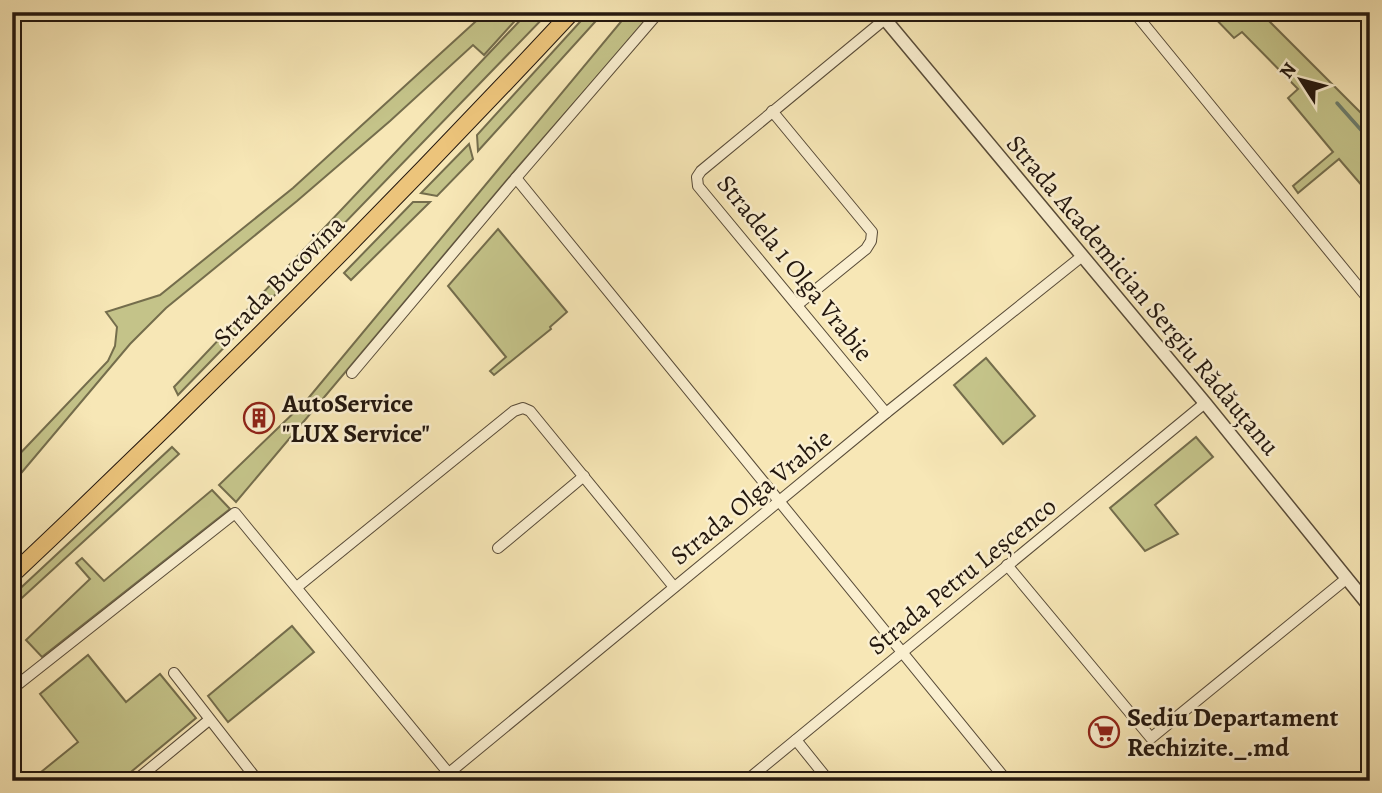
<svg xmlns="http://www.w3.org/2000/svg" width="1382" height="793" font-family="Alegreya,serif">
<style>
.green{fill:#c4c389;stroke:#746d4c;stroke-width:2}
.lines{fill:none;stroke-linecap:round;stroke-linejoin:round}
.stream{stroke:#6c7c6c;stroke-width:3.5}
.minor-casing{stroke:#584b38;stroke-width:12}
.tertiary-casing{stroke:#584b38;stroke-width:15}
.primary-casing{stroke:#23170e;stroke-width:18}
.minor{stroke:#faefd0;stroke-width:10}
.tertiary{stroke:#faefd0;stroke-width:12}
.primary{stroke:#ecc47b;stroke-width:16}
.labels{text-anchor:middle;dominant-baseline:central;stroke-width:5;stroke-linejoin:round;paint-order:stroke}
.street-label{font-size:26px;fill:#23170e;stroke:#faefd0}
.poi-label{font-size:26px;font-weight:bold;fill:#23170e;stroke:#faefd0;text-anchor:start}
</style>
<rect width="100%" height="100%" fill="#f7e7b6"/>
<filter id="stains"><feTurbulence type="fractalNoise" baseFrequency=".00286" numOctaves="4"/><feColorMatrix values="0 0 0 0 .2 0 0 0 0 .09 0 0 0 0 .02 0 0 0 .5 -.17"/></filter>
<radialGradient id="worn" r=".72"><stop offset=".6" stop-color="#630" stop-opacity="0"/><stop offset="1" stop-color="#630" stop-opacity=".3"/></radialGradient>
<g class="green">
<path d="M486 12H523L484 55 473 45 390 121 297 201 166 308 130 344 12 484V462L108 361 115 346 117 327 106 312 160 295 293 188Z"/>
<path d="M528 12H549L178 395 174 387Z"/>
<path d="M589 12H604L478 151 477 135Z"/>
<path d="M629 12H654L517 168 236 502 219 485 306 401Z"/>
<path d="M1209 12H1260L1370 122V195L1339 159 1298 193 1293 186 1333 152 1288 98 1298 89 1242 32 1234 38Z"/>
<path d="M469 144 473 159 437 196 421 193Z"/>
<path d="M413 202H430L351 280 344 273Z"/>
<path d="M498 229 567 312 550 327 551 329 494 375 490 371 506 357 448 286Z"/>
<path d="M986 358 1035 416 1003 444 954 385Z"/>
<path d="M1196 437 1213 457 1155 505 1178 534 1145 551 1110 508Z"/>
<path d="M172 447 179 454 12 607V596Z"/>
<path d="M212 490 230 509 42 657 26 640 90 579 76 563 82 558 104 581Z"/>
<path d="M292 626 314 652 228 722 208 696Z"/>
<path d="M88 655 126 702 160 674 196 718 120 781H30L78 742 40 694Z"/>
</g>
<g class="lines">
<path class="stream" d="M1337 103 1370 140"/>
<g class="minor-casing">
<g id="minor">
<path d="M1134 12 1370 301"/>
<path d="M885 19 701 171 697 177 698 186 886 413"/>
<path d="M887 22 900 12"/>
<path d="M772 111 872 232 871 241 866 249 797 305"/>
<path d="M516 178 1007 781"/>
<path d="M352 373 516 178 659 12"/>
<path d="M498 548 584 476"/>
<path d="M1007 565 1151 738 1346 579"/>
<path d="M297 587 514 411 523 408 530 411 674 587"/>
<path d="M174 673 258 781"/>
<path d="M12 689 235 513 455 781"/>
<path d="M796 740 829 781"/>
<path d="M449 773 886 413 1081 257"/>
<path d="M135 781 209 720"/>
<path d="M746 781 1205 403"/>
</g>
</g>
<g class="tertiary-casing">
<path id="tertiary" d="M879 12 1205 403 1370 607"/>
</g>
<g class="primary-casing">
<path id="primary" d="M12 575C205 393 391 206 572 12"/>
</g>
<use href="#minor" class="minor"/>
<use href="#tertiary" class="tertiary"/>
<use href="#primary" class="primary"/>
</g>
<defs>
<g id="building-ring" transform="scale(1.575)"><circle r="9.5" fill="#faefd0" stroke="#8f2418" stroke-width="1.5"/><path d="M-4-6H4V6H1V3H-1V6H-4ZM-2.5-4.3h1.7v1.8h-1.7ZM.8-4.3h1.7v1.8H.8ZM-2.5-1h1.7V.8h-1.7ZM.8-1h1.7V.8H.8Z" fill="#8f2418"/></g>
<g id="supermarket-ring" transform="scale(1.575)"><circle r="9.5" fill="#faefd0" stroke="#8f2418" stroke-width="1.5"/><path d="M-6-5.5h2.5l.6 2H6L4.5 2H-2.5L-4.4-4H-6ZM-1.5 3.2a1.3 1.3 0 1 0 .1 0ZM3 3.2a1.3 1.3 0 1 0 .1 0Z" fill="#8f2418"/></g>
</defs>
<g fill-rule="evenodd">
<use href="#building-ring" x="259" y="418"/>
<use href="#supermarket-ring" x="1104" y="732"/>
</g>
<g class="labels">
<g class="street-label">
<text transform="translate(795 268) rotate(51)">Stradela 1 Olga Vrabie</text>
<text transform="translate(279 281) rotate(-45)">Strada Bucovina</text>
<text transform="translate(1143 295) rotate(50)">Strada Academician Sergiu Rădăuțanu</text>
<text transform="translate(751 497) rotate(-39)">Strada Olga Vrabie</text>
<text transform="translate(962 576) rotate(-39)">Strada Petru Leșcenco</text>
</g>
<g class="poi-label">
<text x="282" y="403">AutoService<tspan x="282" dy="30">"LUX Service"</tspan></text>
<text x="1127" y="717">Sediu Departament<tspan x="1127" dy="30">Rechizite._.md</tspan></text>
</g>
</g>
<rect width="1382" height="793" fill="none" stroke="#f7e7b6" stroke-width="42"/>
<rect x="14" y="14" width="1354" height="765" fill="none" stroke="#23170e" stroke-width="3.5"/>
<rect x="21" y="21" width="1340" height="751" fill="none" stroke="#23170e" stroke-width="2"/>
<g transform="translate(1301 80) rotate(306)" stroke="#faefd0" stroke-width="5" paint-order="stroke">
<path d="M0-5L12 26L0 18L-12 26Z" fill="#23170e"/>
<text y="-10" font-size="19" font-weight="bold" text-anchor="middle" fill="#23170e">N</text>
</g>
<rect width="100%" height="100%" filter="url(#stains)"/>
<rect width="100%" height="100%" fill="url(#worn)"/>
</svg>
